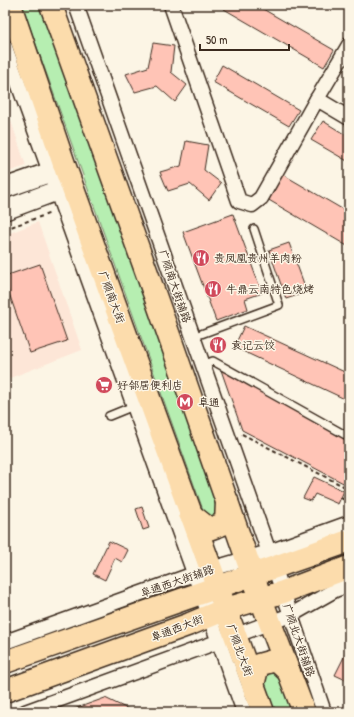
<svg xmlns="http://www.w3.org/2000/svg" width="354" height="717" font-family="'Patrick Hand','LXGW WenKai TC',sans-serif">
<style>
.built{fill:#fde6d7}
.green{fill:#b6eeb1;stroke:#788c68}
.building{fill:#ffc4b6;stroke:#3b2a1e}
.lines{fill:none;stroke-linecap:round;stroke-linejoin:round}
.lane-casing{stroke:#3b2a1e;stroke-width:10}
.street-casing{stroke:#3b2a1e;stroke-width:17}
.secondary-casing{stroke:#3b2a1e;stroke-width:22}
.primary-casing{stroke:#3b2a1e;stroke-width:25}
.path{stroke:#3b2a1e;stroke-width:2;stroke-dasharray:4 3;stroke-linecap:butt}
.lane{stroke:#fcf5e5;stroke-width:7}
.street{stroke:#fcf5e5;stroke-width:14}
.secondary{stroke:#fcf5e5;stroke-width:19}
.primary{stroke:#fcdcac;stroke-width:22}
.labels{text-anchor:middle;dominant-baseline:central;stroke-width:3;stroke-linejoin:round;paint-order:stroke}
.poi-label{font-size:11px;fill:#3b2a1e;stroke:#fcf5e5;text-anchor:start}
.street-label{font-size:11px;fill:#3b2a1e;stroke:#fcf5e5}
</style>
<rect width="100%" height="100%" fill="#fcf5e5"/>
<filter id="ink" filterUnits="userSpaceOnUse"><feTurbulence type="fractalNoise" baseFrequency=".025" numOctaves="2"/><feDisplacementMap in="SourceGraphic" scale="8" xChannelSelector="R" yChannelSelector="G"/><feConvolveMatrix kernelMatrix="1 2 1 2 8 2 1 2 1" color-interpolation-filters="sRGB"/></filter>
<g filter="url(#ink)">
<g class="built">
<path d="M5 103 26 166 5 173Z"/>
<path d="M38 222 82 350 5 380V235Z"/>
</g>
<g class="green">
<path d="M24 5H43L222 511 220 518H206L23 8Z"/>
<path d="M279 669 294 712H274L261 675Z"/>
</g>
<g class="building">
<path d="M226 5H256L334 50 324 67 224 9Z"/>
<path d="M153 43 174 46 171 72 187 85 175 102 157 86 135 92 126 74 148 67Z"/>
<path d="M222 65 299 110 289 126 213 82Z"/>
<path d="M323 121 349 137V162L311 140Z"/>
<path d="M186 141 208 145 204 170 221 183 209 200 190 184 168 191 160 172 181 166Z"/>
<path d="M282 174 349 213V247L267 199Z"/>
<path d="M233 214 262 293 245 299 248 309 216 321 183 232Z"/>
<path d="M289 243 307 292 286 299 269 250Z"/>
<path d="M40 264 67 341 30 353 5 282V276Z"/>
<path d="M244 326 349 374V401L234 347Z"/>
<path d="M221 370 349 441V486L242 430Z"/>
<path d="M314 477 344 491 338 504 315 494 311 501 303 498Z"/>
<path d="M142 507 149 528 143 530 136 509Z"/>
<path d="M109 541 128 550 122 562 115 558 105 580 93 574Z"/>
<path d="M349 647V679L348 681 335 675Z"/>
<path d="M105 698 134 712H66Z"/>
</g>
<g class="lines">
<g class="lane-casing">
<g id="lane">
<path d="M193 337 279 305 254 229"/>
<path d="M203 365 213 361 349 437"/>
<path d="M109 416 136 405"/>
</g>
</g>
<g class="street-casing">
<g id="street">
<path d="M76 5 283 592 324 712"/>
<path d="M171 5 239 201 252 205 261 198 317 99"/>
<path d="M349 45 317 99 349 118"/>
<path d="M5 47 244 712"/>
<path d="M5 642 194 574 269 552 349 523"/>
<path d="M25 712 291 615 335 590 349 585"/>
</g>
</g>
<g class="secondary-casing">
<g id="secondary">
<path d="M5 188 65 167"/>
<path d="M5 210 72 185"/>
</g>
</g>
<g class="primary-casing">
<g id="primary">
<path d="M10 5 65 167 263 712"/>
<path d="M51 5 158 304 261 599 304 712"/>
<path d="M190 514 209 529 226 523 227 501"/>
<path d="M5 662 349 541"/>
<path d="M253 685 258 665 276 660 289 672"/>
<path d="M5 691 190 624 226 609 283 592 349 567"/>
</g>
</g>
<g class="path">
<path d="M5 229 51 213"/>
<path d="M242 434 349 489"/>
<path d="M341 498 349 502"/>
</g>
<use href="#lane" class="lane"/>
<use href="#street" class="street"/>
<use href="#secondary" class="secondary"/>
<use href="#primary" class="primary"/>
</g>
</g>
<defs>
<g id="restaurant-disc" transform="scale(0.9)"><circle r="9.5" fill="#d1495b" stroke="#fcf5e5"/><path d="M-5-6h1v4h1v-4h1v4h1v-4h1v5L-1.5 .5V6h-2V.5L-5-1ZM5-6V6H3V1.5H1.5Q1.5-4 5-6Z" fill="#fff"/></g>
<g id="supermarket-disc" transform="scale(0.9)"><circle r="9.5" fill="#d1495b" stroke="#fcf5e5"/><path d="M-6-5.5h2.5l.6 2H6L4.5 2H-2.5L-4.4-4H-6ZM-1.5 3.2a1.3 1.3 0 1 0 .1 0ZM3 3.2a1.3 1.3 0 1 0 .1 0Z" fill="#fff"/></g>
<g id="metro-disc" transform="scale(0.9)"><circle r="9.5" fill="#d1495b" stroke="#fcf5e5"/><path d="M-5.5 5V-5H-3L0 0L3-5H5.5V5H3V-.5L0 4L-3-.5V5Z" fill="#fff"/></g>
</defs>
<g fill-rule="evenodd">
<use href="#restaurant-disc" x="201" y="258"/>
<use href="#restaurant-disc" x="213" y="289"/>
<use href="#restaurant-disc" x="218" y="345"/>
<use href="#supermarket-disc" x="104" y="385"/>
<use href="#metro-disc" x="185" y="402"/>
</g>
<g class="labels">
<g class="poi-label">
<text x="214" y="258">贵凤凰贵州羊肉粉</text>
<text x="226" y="289">牛鼎云南特色烧烤</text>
<text x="231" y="345">袁记云饺</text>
<text x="117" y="385">好邻居便利店</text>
<text x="198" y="402">阜通</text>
</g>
<g class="street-label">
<text transform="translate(175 286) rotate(71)">广顺南大街辅路</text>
<text transform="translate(112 297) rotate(70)">广顺南大街</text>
<text transform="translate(177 581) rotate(-19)">阜通西大街辅路</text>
<text transform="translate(177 628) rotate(-21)">阜通西大街</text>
<text transform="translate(299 640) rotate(71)">广顺北大街辅路</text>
<text transform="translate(240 650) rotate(70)">广顺北大街</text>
</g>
</g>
<rect width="354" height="717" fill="none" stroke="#fcf5e5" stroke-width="20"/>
<rect x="10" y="10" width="334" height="697" fill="none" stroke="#3b2a1e" stroke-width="1.5" filter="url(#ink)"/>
<path d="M200 44v6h89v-6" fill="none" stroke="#3b2a1e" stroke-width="2"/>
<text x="206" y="44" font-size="12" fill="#3b2a1e" stroke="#fcf5e5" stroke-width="3" paint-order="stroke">50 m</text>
</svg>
